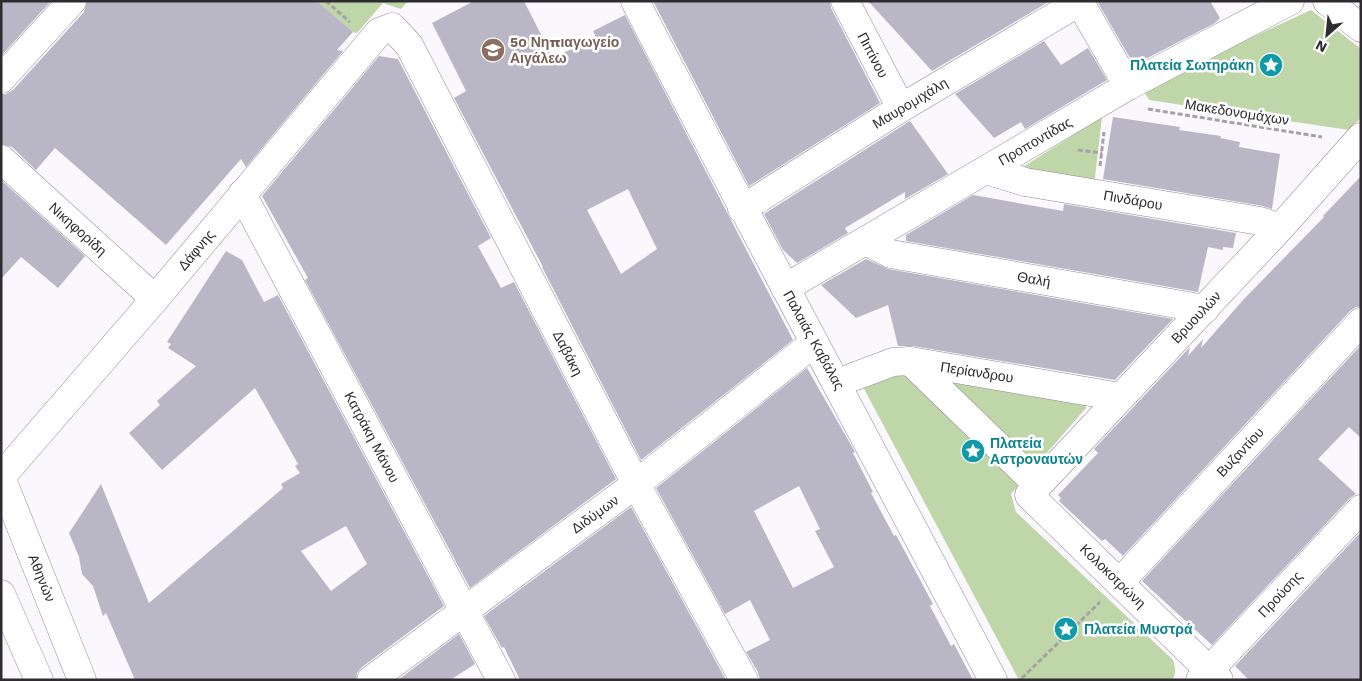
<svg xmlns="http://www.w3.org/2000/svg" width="1362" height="681" font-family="'Work Sans',sans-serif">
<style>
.green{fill:#bfd6a9}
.building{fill:#b9b7c6;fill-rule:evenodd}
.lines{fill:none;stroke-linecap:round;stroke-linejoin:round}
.minor-casing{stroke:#908a97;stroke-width:29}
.major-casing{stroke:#908a97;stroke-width:29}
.highway-casing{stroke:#908a97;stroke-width:29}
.path{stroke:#a4a2a7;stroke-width:3;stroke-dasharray:5 2.5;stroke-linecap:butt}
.minor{stroke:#fff;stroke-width:28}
.major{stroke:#fff;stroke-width:28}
.highway{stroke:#fff;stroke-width:28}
.labels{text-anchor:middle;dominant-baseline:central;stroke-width:5;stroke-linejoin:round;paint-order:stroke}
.education-label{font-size:14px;font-weight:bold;fill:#785e54;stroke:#fff;text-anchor:start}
.street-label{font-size:14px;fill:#2e2c31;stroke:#fff}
.culture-label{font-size:14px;font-weight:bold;fill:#0d838f;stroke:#fff;text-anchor:start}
</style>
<rect width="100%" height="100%" fill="#faf7fd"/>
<g class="green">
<path d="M317 1H408L401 9 383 3 357 33 353 32Z"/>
<path d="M1311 10 1361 49V118L1349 130 1149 100 1142 88Z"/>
<path d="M1102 117 1094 186 1015 172Z"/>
<path d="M904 366 1085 398 1086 408 1011 494 1016 512 1173 660C1175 667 1177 674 1172 680H1019L862 385Z"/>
</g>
<g class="building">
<path d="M1 1H51L1 56Z"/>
<path d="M87 1H317L353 32 337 50 343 51 246 167 241 159 166 245 55 148 36 170 12 147 1 144V94H6L13 90 84 12Z"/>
<path d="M474 1H524L553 58 596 37 593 31 625 15 793 340 641 460 542 267H543L454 98 466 91 432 23ZM628 189 657 249 621 274 587 210Z"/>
<path d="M653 1H830L831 8 880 103 749 186Z"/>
<path d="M868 1H1050L932 71Z"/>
<path d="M1097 1H1210L1220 18 1215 23 1134 65Z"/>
<path d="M1044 41 1061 65 1088 48 1107 80 1025 129 1021 122 994 138 955 94Z"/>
<path d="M379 56 398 59 491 238 478 246 501 288 514 282 616 479 470 588 305 280 308 278 262 196Z"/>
<path d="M1113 117 1180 127 1179 130 1221 136 1220 138 1240 142 1239 147 1280 154 1272 209 1263 206 1103 179Z"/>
<path d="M910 121 948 174 905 199V192L845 228 848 233 797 263 783 250 764 214Z"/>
<path d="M1361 176V307H1356L1350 311 1123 556 1105 539 1102 541 1059 501 1061 498 1058 495 1098 453 1094 449 1190 347 1188 356 1203 339 1201 348 1244 299 1324 217 1323 216Z"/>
<path d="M1 180 85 256 58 288 21 257 1 279Z"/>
<path d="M973 195 1063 211 1064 204 1236 233 1233 248 1223 247V250L1208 247 1198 292 906 241V235Z"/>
<path d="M226 251 242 260 264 302 278 295 444 606 362 667 357 673 356 680H135L106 613 103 616 93 586 82 574 79 557 69 533 101 484 149 603 283 488 281 484 300 473 295 466 298 464 255 388 162 470 129 433 160 405 157 401 196 366 168 348 171 344 167 342ZM346 526 367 564 331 591 301 551Z"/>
<path d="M866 259 888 269 1173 319 1115 380 913 346H898L888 305 856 318 821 285Z"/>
<path d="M1361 345V438L1349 427 1318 459 1356 494 1350 498 1212 645 1142 581Z"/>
<path d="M807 368 855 452 853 453 873 492 871 493 894 536 896 535 933 604 930 606 951 646 954 644 973 680H760L758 672 746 652 770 640 750 600 725 614 656 488ZM799 486 820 529 815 531 834 567 793 588 754 511Z"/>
<path d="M631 507 726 680H520L504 647 502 648 484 616Z"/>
<path d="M1361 532V680H1249L1235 666Z"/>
<path d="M459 634 475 664 450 680H398Z"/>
</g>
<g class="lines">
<g class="minor-casing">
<g id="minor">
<path d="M635 1C752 228 874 453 993 680"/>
<path d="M845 1 901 108"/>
<path d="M1079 1 1128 86"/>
<path d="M1327 1 1361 28"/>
<path d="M1 79 72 1"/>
<path d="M1 159 155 299"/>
<path d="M986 170 1025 182 1260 221 1280 228"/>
<path d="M242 194 501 680"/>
<path d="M742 209 901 108 1081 1"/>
<path d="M865 241 891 254 1205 309"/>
<path d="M785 288 1128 86 1290 1"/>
<path d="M910 361 1038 485"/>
<path d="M837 383 893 362 910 361 1120 397"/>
<path d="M1 477 155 299 379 32 392 27 409 45 636 484 744 680"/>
<path d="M1120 582 1361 322"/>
<path d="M371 680 636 484 814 343"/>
<path d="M1200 680 1361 509"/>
<path d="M1219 680 1029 495 1280 228 1361 137"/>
</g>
</g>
<g class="major-casing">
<path id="major" d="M1 477 82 680"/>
</g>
<g class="highway-casing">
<path id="highway" d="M1 594 39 680"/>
</g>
<g class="path">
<path d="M326 1 350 22"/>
<path d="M1148 109 1322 137"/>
<path d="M1078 150 1102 153"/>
<path d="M1100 166 1104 132"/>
<path d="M1022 678 1100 602"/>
</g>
<use href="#minor" class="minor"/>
<use href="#major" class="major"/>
<use href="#highway" class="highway"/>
</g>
<defs>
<g id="school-disc" transform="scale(1.25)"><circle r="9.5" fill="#8d6e63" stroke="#fff"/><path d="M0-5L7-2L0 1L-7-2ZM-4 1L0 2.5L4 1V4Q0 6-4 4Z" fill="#fff"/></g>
<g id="sight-disc" transform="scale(1.25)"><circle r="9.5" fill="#0f9aa8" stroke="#fff"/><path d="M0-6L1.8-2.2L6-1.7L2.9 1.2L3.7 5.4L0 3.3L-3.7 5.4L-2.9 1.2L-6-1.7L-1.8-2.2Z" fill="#fff"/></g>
</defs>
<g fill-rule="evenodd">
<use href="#school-disc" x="493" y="50"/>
<use href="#sight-disc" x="1271" y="65"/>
<use href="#sight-disc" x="973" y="451"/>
<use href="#sight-disc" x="1066" y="629"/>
</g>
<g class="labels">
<g class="education-label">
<text x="510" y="42">5ο Νηπιαγωγείο<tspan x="510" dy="16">Αιγάλεω</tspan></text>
</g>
<g class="street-label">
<text transform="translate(873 55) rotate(62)">Πιπίνου</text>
<text transform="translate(910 103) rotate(-31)">Μαυρομιχάλη</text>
<text transform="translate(1237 112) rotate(9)">Μακεδονομάχων</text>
<text transform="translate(1035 141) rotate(-30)">Προποντίδας</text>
<text transform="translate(1133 200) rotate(10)">Πινδάρου</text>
<text transform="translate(78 229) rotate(42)">Νικηφορίδη</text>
<text transform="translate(196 250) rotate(-50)">Δάφνης</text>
<text transform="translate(1034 279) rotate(10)">Θαλή</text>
<text transform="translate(1196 317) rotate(-47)">Βρυουλών</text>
<text transform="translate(814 340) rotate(61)">Παλαιάς Καβάλας</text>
<text transform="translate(568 353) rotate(63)">Δαβάκη</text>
<text transform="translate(977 372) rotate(9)">Περίανδρου</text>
<text transform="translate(372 437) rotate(62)">Κατράκη Μάνου</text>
<text transform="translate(1240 452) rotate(-47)">Βυζαντίου</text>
<text transform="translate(595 514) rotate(-36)">Διδύμων</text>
<text transform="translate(1113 576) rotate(44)">Κολοκοτρώνη</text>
<text transform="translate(42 578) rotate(68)">Αθηνών</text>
<text transform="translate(1280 594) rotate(-47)">Προύσης</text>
</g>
<g class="culture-label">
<text x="1254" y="65" text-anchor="end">Πλατεία Σωτηράκη</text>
<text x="990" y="443">Πλατεία<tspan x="990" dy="16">Αστροναυτών</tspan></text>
<text x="1084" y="629">Πλατεία Μυστρά</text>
</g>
</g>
<rect width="1362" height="681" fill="none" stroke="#2e2c31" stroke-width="5"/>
<g transform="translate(1327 35) rotate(207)" stroke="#ffffff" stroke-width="4" paint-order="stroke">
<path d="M0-4L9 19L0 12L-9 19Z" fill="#2e2c31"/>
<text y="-8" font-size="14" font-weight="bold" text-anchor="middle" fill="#2e2c31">N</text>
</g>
</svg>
